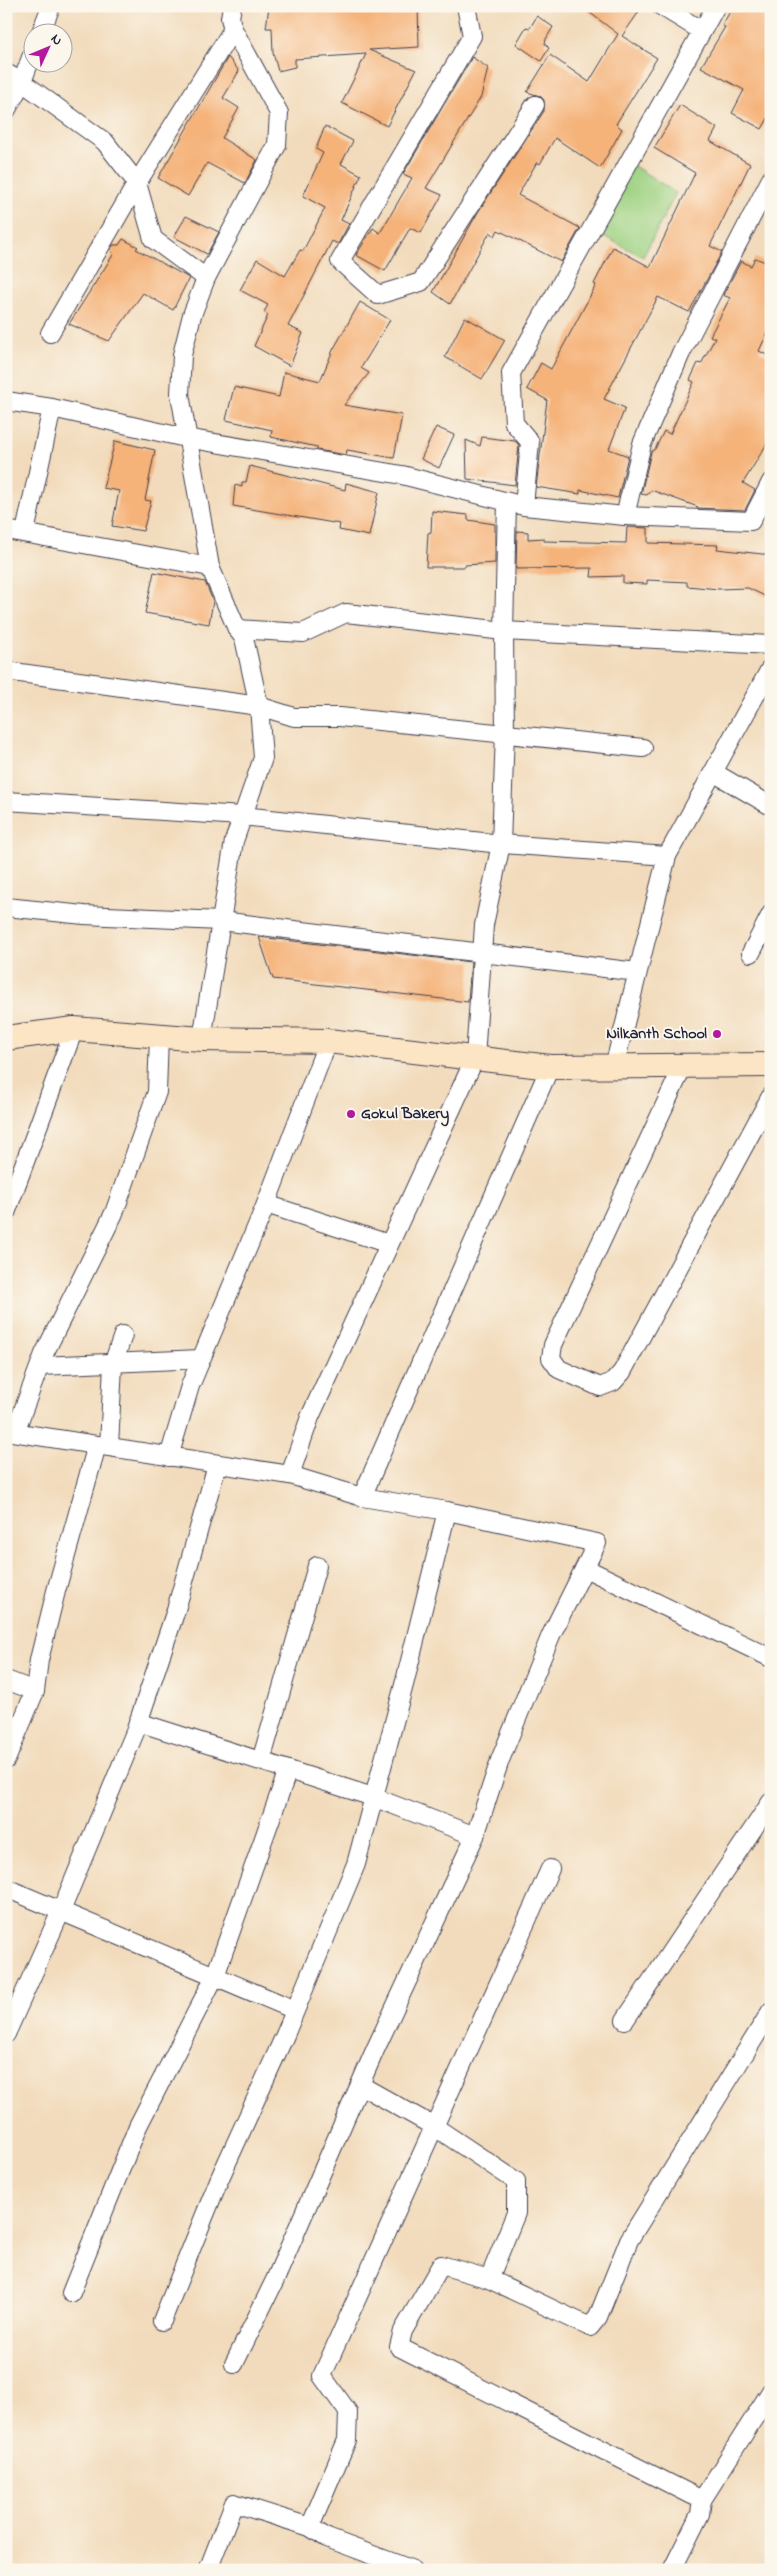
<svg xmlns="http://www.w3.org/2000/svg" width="777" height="2576" font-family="'Indie Flower',sans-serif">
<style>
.green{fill:#9cd181;stroke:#5f7a5e}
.building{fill:#f5b37a}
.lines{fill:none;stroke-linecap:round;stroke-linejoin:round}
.street-casing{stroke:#413e4e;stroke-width:20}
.secondary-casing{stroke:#413e4e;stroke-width:26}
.street{stroke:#fff;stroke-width:18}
.secondary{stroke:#fce5c4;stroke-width:24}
.poi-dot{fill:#b5179e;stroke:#fbf7ec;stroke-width:2}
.labels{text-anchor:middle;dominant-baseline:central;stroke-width:4;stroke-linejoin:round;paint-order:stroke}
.poi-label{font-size:16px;font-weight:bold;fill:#22223b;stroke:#fbf7ec;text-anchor:end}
</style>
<rect width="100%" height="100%" fill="#fbf7ec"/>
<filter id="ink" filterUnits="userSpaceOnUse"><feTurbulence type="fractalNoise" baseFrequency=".02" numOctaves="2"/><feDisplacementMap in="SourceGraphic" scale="10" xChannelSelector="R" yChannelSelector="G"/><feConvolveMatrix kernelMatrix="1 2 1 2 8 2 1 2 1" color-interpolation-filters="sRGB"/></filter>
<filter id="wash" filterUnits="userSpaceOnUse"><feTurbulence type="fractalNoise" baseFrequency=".0096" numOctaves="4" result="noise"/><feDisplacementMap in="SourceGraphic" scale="20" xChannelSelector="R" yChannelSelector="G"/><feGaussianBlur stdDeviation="1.12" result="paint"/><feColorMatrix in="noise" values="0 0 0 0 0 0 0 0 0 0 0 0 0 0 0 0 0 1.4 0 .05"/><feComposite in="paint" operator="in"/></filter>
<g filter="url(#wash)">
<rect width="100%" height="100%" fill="#f2dbbc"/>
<path class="green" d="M631 164 676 193 643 257 594 231Z"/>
<g id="blocks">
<g class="building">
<path d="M269 6 371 9V6H418L419 47 369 50 416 70 387 126 342 103 366 54 295 59V67L278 71 273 53 272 28H266Z"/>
<path d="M581 6H643L622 36 657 58 616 124 622 129 600 168 555 138 540 164 537 162 518 195 580 228 561 262 498 230 495 236 490 232 450 304 433 292 478 212 544 111V100L540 96 527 92 550 55 589 82 618 34Z"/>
<path d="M733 6H759L771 13V113L762 129 732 113 744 90 701 67 725 27 722 26Z"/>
<path d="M537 16 553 27 546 39 545 44 549 48 541 61 516 44 526 27 530 28Z"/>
<path d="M228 57 239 71 223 98 239 108 222 138 257 160 245 183 207 163 188 196 158 178Z"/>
<path d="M472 57 488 68 481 97 426 188 442 195 421 233 410 228 385 271 356 255 373 228 380 233 412 178 403 174Z"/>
<path d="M680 105 717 128 710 141 750 164 710 246 722 252 689 312 658 297 604 399 625 408 609 449 628 456 618 498 580 490V494L536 487 547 400 527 389 541 363 551 369 596 285 594 284 613 247 650 267 695 173 654 148Z"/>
<path d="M325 126 353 141 341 164 361 175 341 220 349 224 338 244 332 241 288 326 303 333 290 366 254 346 268 315 264 312 268 305 240 290 257 259 285 276 300 250 303 251 325 208 303 196 323 153 316 149Z"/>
<path d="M186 216 219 232 207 254 174 237Z"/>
<path d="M123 239 138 247 136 249 189 278 173 310 143 293 109 341 69 324 113 255 111 249 113 245H119Z"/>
<path d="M755 258 771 264V325L759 351 771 357V437L743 483 755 490 745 510 697 508 698 507 651 490 647 495 641 494 651 452 655 449 664 431 670 434 694 382 690 380 698 363 701 364 715 338 710 336 730 298 723 295 741 261 751 266Z"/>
<path d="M360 302 390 320 361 368 369 373 344 405 402 415 394 458 347 450 346 455 317 450V447L271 437 272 430 226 420 234 387 279 397 284 372 320 381 333 350Z"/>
<path d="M465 317 505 340 482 379 445 357Z"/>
<path d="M436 427 454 435 439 468 421 459Z"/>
<path d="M482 437 515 441 519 445 515 485 467 479 466 440 480 446Z"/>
<path d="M115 441 155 450 145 500 151 501 143 531 112 526 119 491 103 488Z"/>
<path d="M250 466 345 490 346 483 379 492 369 536 339 530 340 524 233 506 235 485 242 487V482H246Z"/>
<path d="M432 511 468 515V520L495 524V563L465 565V567H426L428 533 431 532Z"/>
<path d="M627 527 648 528V543L718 545 717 549 771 555V599L748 588 719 589 687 586V582L647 580V584L623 583V576L591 577 592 568 516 569 517 531 528 532V539L544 538V541L626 543Z"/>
<path d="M154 572 205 582 213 601 209 624 145 613Z"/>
<path d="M259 937 471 962 468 1002 273 979Z"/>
</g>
</g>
</g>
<g filter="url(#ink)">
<use href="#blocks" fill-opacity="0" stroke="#413e4e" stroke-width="1"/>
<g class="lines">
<g class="street-casing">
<g id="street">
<path d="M466 6 472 36 340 261 378 295 421 282 535 105"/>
<path d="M661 6 702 31"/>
<path d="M41 32 51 6"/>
<path d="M32 55 22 82 105 142 137 183 153 239 206 278"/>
<path d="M6 73 22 82 6 111"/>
<path d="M50 333 137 183 233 29"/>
<path d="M6 401 52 408 186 438 402 475 524 506 625 516 751 521 771 482"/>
<path d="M524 506 530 442 514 423 511 373 716 6"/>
<path d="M625 516 642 444 681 353 771 179"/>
<path d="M6 530 210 567"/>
<path d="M25 532 52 408"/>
<path d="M237 629 303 633 346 613 504 631 771 645"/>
<path d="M6 671 259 706 294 717H340L643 748"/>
<path d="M713 772 771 806"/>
<path d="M6 801 242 816 501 844 667 856"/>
<path d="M6 907 84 915 221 921 637 972"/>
<path d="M751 953 771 914"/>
<path d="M202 1039 234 841 263 758 259 706 244 638 237 629 210 567 180 394 182 355 192 315 206 278 277 145 279 113 233 29 230 18 232 6"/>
<path d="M684 1064 553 1345 551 1358 559 1369 600 1387 613 1382 622 1372 771 1096"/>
<path d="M614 1067 667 856 771 667"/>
<path d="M266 1204 389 1244"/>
<path d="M6 1213 74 1029"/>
<path d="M40 1366 201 1359"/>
<path d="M6 1431 290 1475 362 1497 447 1511 597 1543 551 1635 500 1760 475 1836 375 2050 275 2280 234 2364"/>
<path d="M15 1432 44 1354 114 1213 157 1092 159 1036"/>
<path d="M109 1447 113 1364 123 1335"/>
<path d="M169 1457 190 1386 266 1204 328 1041"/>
<path d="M290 1475 310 1417 475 1058 484 925 501 844 505 732 504 631 507 502"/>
<path d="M362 1497 550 1067"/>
<path d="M585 1568 771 1658"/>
<path d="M6 1680 35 1691"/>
<path d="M138 1722 373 1797 475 1836"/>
<path d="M6 1760 35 1691 39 1660 56 1591 97 1445"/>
<path d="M261 1761 317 1566"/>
<path d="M6 1888 295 2010"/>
<path d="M625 2020 771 1802"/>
<path d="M6 2034 61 1911 135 1732 175 1613 217 1465"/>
<path d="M360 2085 435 2127 516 2181V2213L489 2279"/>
<path d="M71 2293 138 2126 215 1976 288 1770"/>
<path d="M162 2321 219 2180 285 2035 356 1864 405 1681 447 1511"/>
<path d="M702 2500 399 2347 403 2331 441 2265 489 2279 590 2327 598 2317 629 2240 771 2011"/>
<path d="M310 2527 347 2440 348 2412 322 2376 550 1869"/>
<path d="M208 2570 234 2503 310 2527 327 2538 413 2570"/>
<path d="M672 2570 700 2514 702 2500 771 2391"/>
</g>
</g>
<g class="secondary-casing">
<path id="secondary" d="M6 1038 74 1029 202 1039 328 1041 550 1067 771 1065"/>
</g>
<use href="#street" class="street"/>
<use href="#secondary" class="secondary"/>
</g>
</g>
<g class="poi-dot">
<circle cx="717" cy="1034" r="5"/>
<circle cx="351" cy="1114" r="5"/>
</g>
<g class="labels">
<g class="poi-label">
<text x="707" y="1034">Nilkanth School</text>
<text x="361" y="1114" text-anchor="start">Gokul Bakery</text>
</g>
</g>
<rect width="777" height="2576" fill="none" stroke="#fbf7ec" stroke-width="25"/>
<g transform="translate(48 48) rotate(46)"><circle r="24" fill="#fbf7ec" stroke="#a4a2a5"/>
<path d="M0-4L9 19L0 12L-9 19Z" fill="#b5179e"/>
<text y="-8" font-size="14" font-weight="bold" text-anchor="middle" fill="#22223b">N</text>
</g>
</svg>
